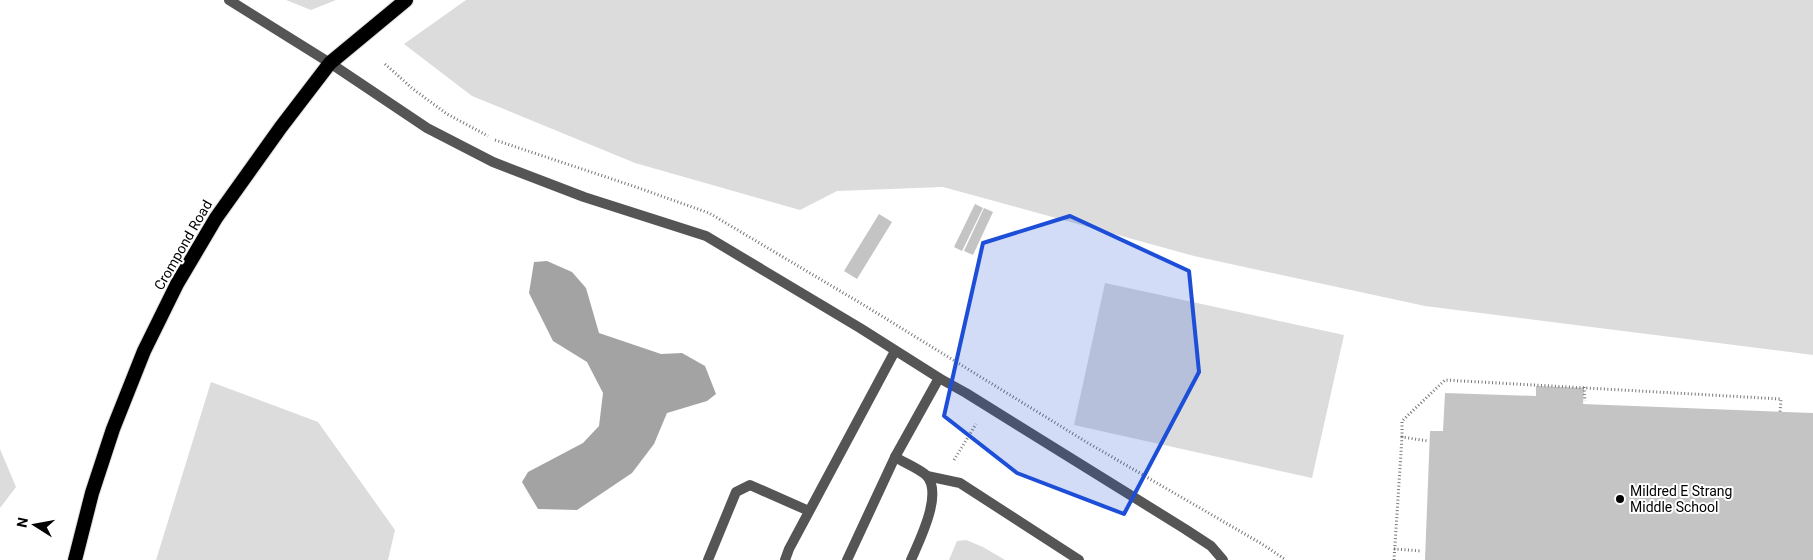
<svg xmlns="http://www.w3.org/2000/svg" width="1813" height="560" font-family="Roboto,sans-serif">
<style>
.green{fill:#dcdcdc}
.water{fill:#a3a3a3}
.building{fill:#c4c4c4}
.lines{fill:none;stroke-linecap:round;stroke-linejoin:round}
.trunk-casing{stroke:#dbdbdb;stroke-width:16}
.path{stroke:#777;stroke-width:3;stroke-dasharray:1 2.5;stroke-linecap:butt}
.service{stroke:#555;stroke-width:10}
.tertiary{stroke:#555;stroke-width:10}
.trunk{stroke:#000;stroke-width:14}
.marked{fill:#1d4ed8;fill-opacity:0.2;stroke:#1d4ed8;stroke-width:4;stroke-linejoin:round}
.poi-dot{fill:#000;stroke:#fff;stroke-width:2}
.labels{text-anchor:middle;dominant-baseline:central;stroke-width:4;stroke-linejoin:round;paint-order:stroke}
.street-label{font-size:14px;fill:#000;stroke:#fff}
.poi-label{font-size:14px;fill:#000;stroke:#fff;text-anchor:start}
</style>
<rect width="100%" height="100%" fill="#fff"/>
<g class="green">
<path d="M286 0H336L311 10Z"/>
<path d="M466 0H1813V355L1425 306 1194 256 943 187 837 191 800 210 635 163 472 96 404 44Z"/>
<path d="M1105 283 1344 335 1312 478 1074 425Z"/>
<path d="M211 382 318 422 395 530 388 560H156Z"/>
<path d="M0 449 16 487 0 508Z"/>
<path d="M966 540 983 547 1005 560H949L957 541Z"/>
</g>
<path class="water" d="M547 261 572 272 586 288 599 333 661 354 682 353 705 366 716 394 707 401 667 413 654 444 632 473 577 510 538 509 522 482 528 472 583 443 599 426 603 393 587 362 553 341 529 293 534 262Z"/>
<g class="building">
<path d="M975 204 983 208 962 251 954 247Z"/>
<path d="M984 208 993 212 973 255 964 251Z"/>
<path d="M879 214 892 222 857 279 844 271Z"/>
<path d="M1536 386 1584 388 1583 404 1813 413V560H1425L1430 431H1443L1445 393 1536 396Z"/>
</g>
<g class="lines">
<g class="trunk-casing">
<path id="trunk" d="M75 560 92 493 113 429 144 351 177 284 216 218 281 127 330 63 406 0"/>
</g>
<g class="path">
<path d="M385 64 413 89 447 114 488 136"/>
<path d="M495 140 633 186 709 213 867 307 1088 443 1262 544 1286 560"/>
<path d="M1584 387 1585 401"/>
<path d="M1402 437V421L1445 380 1781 399 1780 412"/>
<path d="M954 460 976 424"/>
<path d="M1394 549 1421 551"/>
<path d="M1394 560 1402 437 1428 441"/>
</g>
<g class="service">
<path d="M330 63 427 128 493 162 584 197 706 236 860 328 939 378 895 457"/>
<path d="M939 378 966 393 1185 529 1211 546 1223 560"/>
<path d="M927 476 960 483 1079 560"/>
<path d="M708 560 736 492 750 485 809 511"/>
<path d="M785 560 789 549 895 351"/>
<path d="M847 560 895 457C905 463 918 468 926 475 944 493 919 541 911 560"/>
</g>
<path class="tertiary" d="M229 0 330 63"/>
<use href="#trunk" class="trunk"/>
</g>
<path class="marked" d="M1070 216 1189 271 1199 372 1124 514 1017 473 944 416 983 243Z"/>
<circle class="poi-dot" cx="1620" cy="499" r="5"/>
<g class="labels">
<g class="street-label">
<text transform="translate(183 245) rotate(-60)">Crompond Road</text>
</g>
<g class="poi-label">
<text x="1630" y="491">Mildred E Strang<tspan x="1630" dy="16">Middle School</tspan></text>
</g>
</g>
<g transform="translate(35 525) rotate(281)" stroke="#ffffff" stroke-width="4" paint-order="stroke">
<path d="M0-4L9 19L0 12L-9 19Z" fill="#000000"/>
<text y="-8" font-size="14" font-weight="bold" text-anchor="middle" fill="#000000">N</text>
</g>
</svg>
